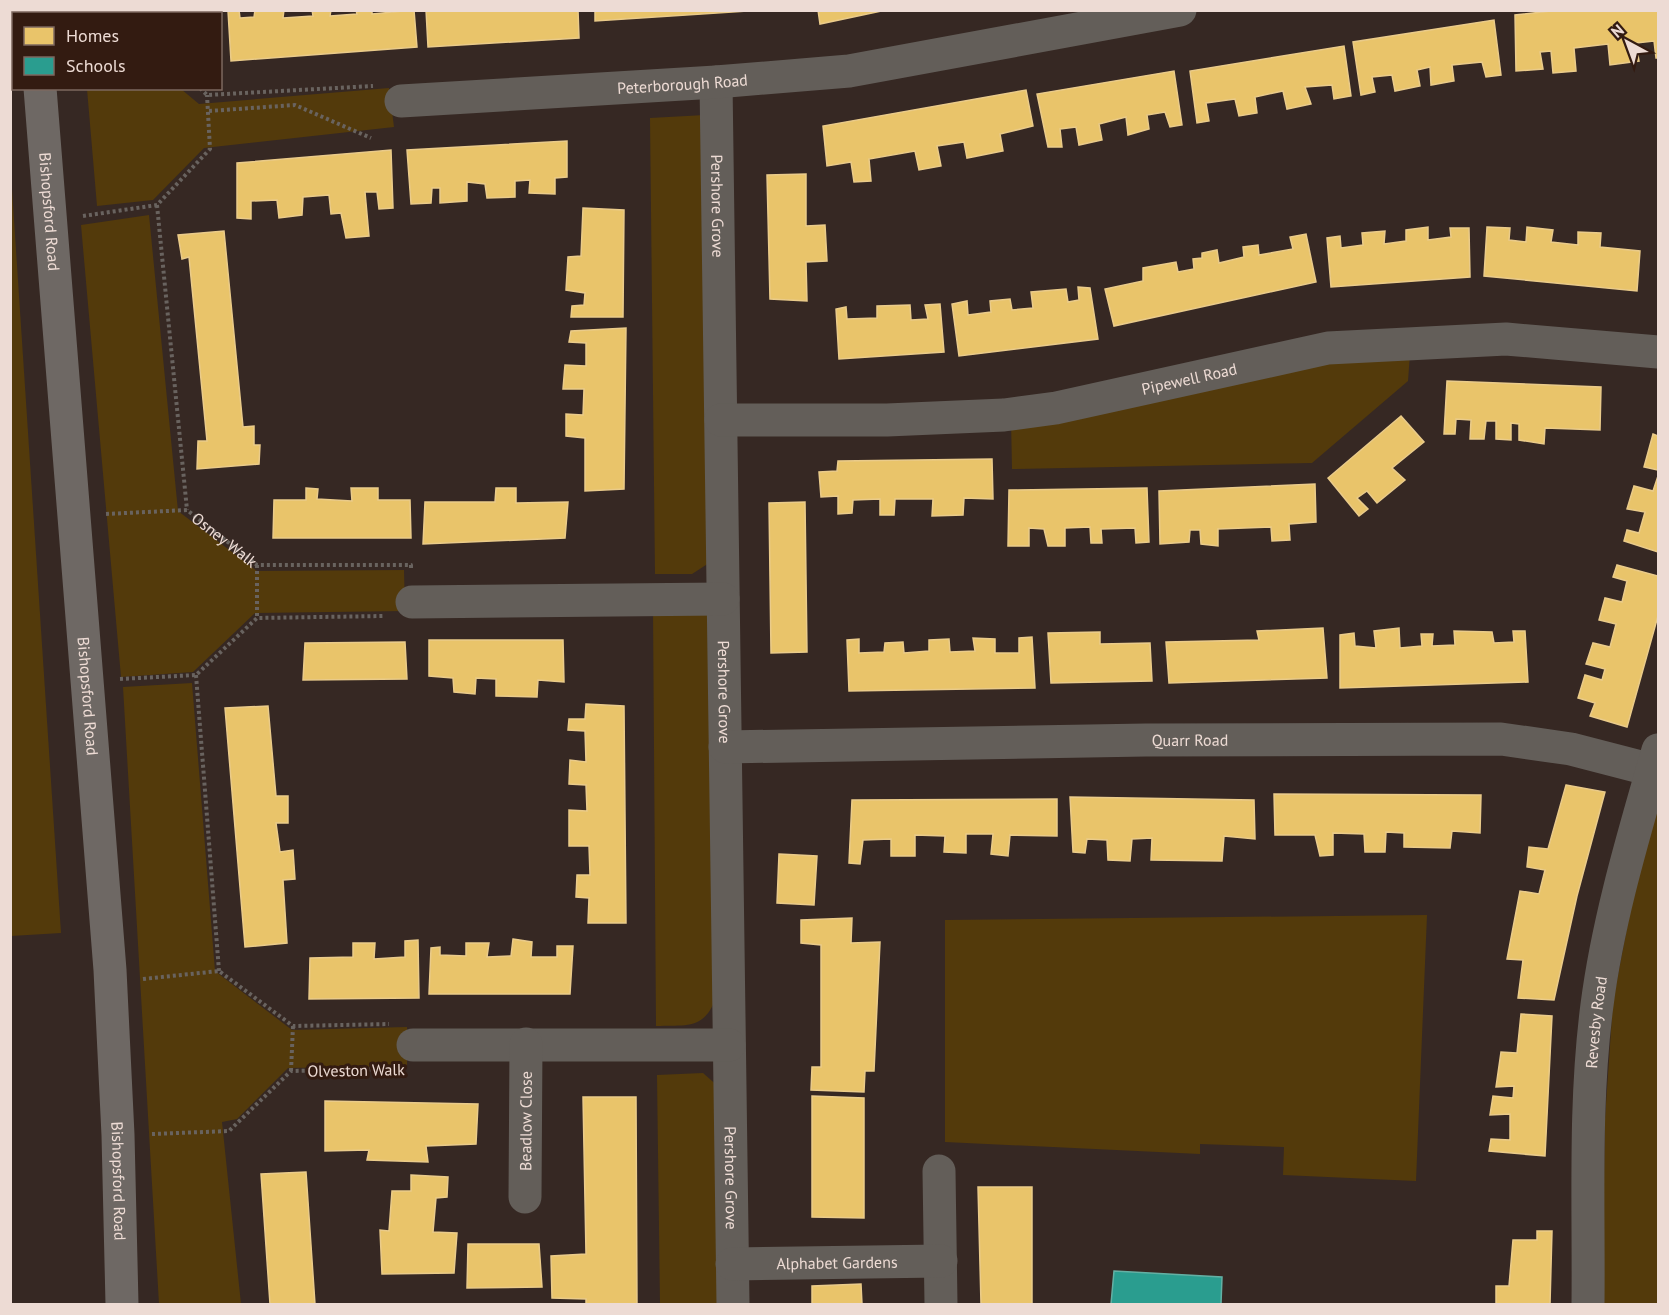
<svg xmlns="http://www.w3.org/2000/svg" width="1669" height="1315" font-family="'PT Sans',sans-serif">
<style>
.green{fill:#533a0b}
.homes{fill:#e9c46a;stroke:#eacb8a;stroke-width:1.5}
.schools{fill:#2a9d8f;stroke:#64b0a4;stroke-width:1.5}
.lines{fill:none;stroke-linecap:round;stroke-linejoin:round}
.path{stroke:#69635f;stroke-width:4;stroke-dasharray:3 3;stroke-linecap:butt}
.minor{stroke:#635e59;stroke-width:33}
.major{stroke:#6e6864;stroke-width:33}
.labels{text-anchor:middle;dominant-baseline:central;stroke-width:6;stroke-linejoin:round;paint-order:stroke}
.street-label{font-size:16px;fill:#eddbd4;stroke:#331b11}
</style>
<rect width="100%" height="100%" fill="#362823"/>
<g class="green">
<path d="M389 88 394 127 204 148 153 200 97 206 87 89H181L199 104Z"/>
<path d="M705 115 709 563 692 574H655L650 118Z"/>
<path d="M10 159 61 933 11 936H10Z"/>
<path d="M149 215 178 511 257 571 404 570 405 611 255 613 193 672 121 677 81 225Z"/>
<path d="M1410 354 1408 381 1312 463 1012 469 1011 419 1326 359Z"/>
<path d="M653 608H713L716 997C705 1030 686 1025 656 1026Z"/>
<path d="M192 683 215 971 292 1030 407 1027V1066L288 1068 237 1119 222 1122 241 1304H159L123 687Z"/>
<path d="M1658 801V1304H1602L1605 1119 1613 1002 1632 901Z"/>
<path d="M1427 915 1416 1181 1283 1175 1284 1147 1200 1144V1154L945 1142V920Z"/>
<path d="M703 1073 720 1088 721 1304H660L657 1075Z"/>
</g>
<g class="homes">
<path d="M239 10 240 18 254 17 255 10H284L283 18 313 16 312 10H331L330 16 357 14 356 10H372V14L414 10 417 47 231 61 228 11Z"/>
<path d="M426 10H578L579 38 428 47Z"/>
<path d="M595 10H763L595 21Z"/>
<path d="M818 10H886L820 24Z"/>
<path d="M1560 10H1658V58H1656L1654 41 1636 43 1639 61 1610 65 1608 44 1574 48 1576 71 1553 73 1551 51 1540 52 1543 69 1516 71 1515 15Z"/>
<path d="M1494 20 1501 75 1486 77 1482 62 1452 65 1454 81 1431 85 1430 67 1417 70 1420 86 1395 91 1392 75 1372 77 1375 92 1361 95 1353 42Z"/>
<path d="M1344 46 1351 96 1334 99 1332 85 1305 87 1311 104 1287 109 1283 91 1255 97 1257 113 1239 116 1235 99 1206 103 1209 121 1197 123 1190 71Z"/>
<path d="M1174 71 1182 125 1170 127 1165 112 1147 115 1149 129 1128 135 1126 117 1099 124 1102 140 1079 145 1076 127 1060 129 1062 147H1048L1037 94Z"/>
<path d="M1026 90 1033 126 1000 134 1003 151 967 158 964 142 937 146 941 166 919 170 915 151 869 159 871 181 854 182 851 162 827 166 823 126Z"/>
<path d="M567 141V177L555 178V194L529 193 530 180 515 181V197L487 198 485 184 467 182V201L440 203V188H432L431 203 411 204 407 150Z"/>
<path d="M391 150 393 208 379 209 377 192H365L369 236 346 238 341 213 331 214 329 195 303 197 302 215 279 218 277 200 251 201V219L237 218V163Z"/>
<path d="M806 174V226L825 225 827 261 806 262 807 301 770 299 767 175Z"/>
<path d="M583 208 624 210 623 317H571L572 306 584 305 585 293 566 290 568 257 581 256Z"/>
<path d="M1428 227V240L1451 237 1450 228H1469L1470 277 1331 287 1327 238 1340 236 1341 248 1363 245 1362 233 1385 231 1384 244 1406 241V230Z"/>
<path d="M1487 227 1510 228 1509 240 1526 242 1527 227 1553 230 1551 242 1578 245V232L1601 233 1600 247 1640 251 1637 291 1484 276Z"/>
<path d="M224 231 243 427 254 426V445H260L259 464 197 469 198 441H207L189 257 182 259 178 235Z"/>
<path d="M1306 234 1316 282 1114 326 1105 289 1143 281V268L1176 262 1178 272 1194 269 1193 259 1202 258V253L1217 250 1219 263 1244 257 1243 247 1258 245 1259 255 1293 249 1290 237Z"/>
<path d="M1078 287 1090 288 1098 339 959 356 952 304 967 301 968 315 991 312 990 301 1010 299 1012 310 1033 308 1031 292 1066 289 1068 302 1079 300Z"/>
<path d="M940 304 944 352 839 359 836 309 846 307 847 319 877 318V306L910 305 911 320 928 319 925 305Z"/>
<path d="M626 328 624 489 585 491V438L566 436V414L583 415 584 389H563L565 365 586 366V343L569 342 571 331Z"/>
<path d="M1447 381 1601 387 1600 430 1545 428 1544 444 1519 440V424L1511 423V440L1496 439V421H1486L1484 439H1470L1471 420 1456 419 1455 434H1444Z"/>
<path d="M1401 416 1424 442 1392 468 1405 480 1377 503 1367 491 1357 498 1368 509 1359 516 1328 478Z"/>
<path d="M1653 434 1658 436V470L1644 467Z"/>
<path d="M992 459 993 499 964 498 963 515 932 516 933 499H895L894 515H880V499L853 500 852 513 838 514V496L821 497 819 472 837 471 838 461Z"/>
<path d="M1658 476V552L1624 541 1627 530 1639 533 1645 512 1627 509 1634 486 1653 491Z"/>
<path d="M1315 484 1316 522 1289 524 1290 540 1272 541 1271 527 1218 529V546L1201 544 1200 530H1190L1189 542 1160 544 1159 491Z"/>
<path d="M306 488 318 489 317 499 352 501 351 488H378V500H410L411 538H273L274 500H306Z"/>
<path d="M496 488H516V503L568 502 565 538 423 544 425 502H495Z"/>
<path d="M1147 488 1149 542 1136 543 1135 528 1101 529 1102 543H1091L1090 527 1065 528V546H1048L1044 529 1029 528V546H1008L1009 490Z"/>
<path d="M805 502 807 652 771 653 769 503Z"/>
<path d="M1617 565 1658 576V616L1627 727 1590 716 1595 703 1578 698 1585 675 1602 680 1605 669 1586 664 1593 643 1610 647 1616 624 1599 620 1605 598 1622 602 1627 581 1613 577Z"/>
<path d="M1323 628 1327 678 1169 683 1166 642 1259 640 1257 631Z"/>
<path d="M1399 628 1400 648 1422 646 1421 634H1433L1432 646 1455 645 1454 631 1492 632 1494 643 1514 642 1513 631H1525L1528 682 1340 688V635L1354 633 1355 646 1376 648 1374 631Z"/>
<path d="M1100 632V644L1150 643 1152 681 1051 683 1048 633Z"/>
<path d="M1032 637 1035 688 849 691 847 640 859 639V653L884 652 885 643 903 642 904 653 929 651V640L949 639 950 652 975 651 973 638 995 639V653H1019V638Z"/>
<path d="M429 640H563L564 682 538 680 537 697 496 696V679L476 678 475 694 454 692 453 678 429 676Z"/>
<path d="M405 642 407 679 303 680 305 643Z"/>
<path d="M586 704 624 706 626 923H588L589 898 576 897 577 875H590L589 846H569V810L587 811 586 785 569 784 570 760 586 762 585 731 568 730 569 719H585Z"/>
<path d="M268 706 276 796H288V823H276L280 852 293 850 295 879 283 880 287 943 245 947 225 708Z"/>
<path d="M1566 785 1605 792 1577 896 1554 1000 1518 998 1523 960 1507 959 1520 891 1539 894 1545 870 1527 867 1529 847 1548 849Z"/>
<path d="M1274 794 1481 795 1480 833 1452 831 1450 848 1404 847V833L1386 832 1385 852H1365L1364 834 1333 833V855L1320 856 1315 835H1275Z"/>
<path d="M1070 797 1254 800 1255 839 1224 836 1222 861 1151 860 1152 838 1132 839 1130 861 1108 860 1107 840 1087 839 1085 853 1073 852Z"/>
<path d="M1057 799V836L1010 835 1008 856 991 854 993 834H966V853L944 852 945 836 915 835V856H891V839L863 840 860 864 849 863 852 800Z"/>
<path d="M779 854 817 856 814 905 777 903Z"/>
<path d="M852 918 851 943 880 942 874 1071H865L864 1092 811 1090 812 1067H821V945L801 943V920Z"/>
<path d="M513 939 532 942 531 957H557V946H573L570 994H429L431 948 440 947V955L466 956V943H489L487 957 511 956Z"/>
<path d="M418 940 419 998 309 999 310 958 353 957V943H375L374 959 405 957V941Z"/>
<path d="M1521 1014 1552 1016 1545 1156 1489 1151 1491 1139 1510 1140V1114L1490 1115 1493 1096 1513 1098 1514 1086 1496 1087 1501 1052 1517 1053Z"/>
<path d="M812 1096 864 1098V1218L812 1217Z"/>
<path d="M583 1097H636L637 1304H586V1299L552 1298 551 1256 586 1254Z"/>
<path d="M325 1101 478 1104 476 1144 426 1146 428 1162 367 1160 369 1150 325 1151Z"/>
<path d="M306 1172 315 1304H270L261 1174Z"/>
<path d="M411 1175 448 1177 447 1197 436 1198 433 1232 457 1233 454 1273 382 1274 380 1230 389 1231 392 1191H411Z"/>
<path d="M978 1187H1032V1304H981Z"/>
<path d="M1537 1231H1552L1550 1304H1496V1286H1509L1513 1240H1537Z"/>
<path d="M468 1244H539L542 1287 467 1288Z"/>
<path d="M861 1284 862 1304H812V1286Z"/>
</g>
<path class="schools" d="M1114 1271 1222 1277 1221 1304H1111Z"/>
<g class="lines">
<g class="path">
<path d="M200 88 207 95 373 86"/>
<path d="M209 111 295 105 371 138"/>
<path d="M157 205 187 510"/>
<path d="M83 216 157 205 210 149 207 95"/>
<path id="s1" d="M106 514 187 510 257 565H411V570"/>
<path d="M257 565V618"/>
<path d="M196 675 219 971"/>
<path d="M120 679 196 675 257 618 383 616"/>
<path d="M143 979 219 971 293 1026 389 1024"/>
<path d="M291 1071 293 1026"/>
<path d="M152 1134 229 1131 291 1071 390 1069"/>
</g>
<g class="minor">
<path id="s2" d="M716 82 733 1304"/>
<path id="s3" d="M401 101 716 82 849 71 1180 10"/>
<path id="s4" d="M721 420H887L1004 415 1056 408 1328 348 1506 339 1658 352"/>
<path d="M412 602 723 599"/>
<path id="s5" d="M725 747 1146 740 1501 739 1571 749 1652 770"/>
<path d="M413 1045H729"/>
<path d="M939 1171 941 1304"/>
<path id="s6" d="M525 1197 526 1044"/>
<path id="s7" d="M732 1264 941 1261"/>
<path id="s8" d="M1588 1304C1589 1205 1584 1104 1597 1005 1608 919 1634 834 1658 750"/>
</g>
<g class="major">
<path d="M35 10V14"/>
<path id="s9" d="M40 88 110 970 118 1135 122 1304"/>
</g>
</g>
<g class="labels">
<g class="street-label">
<text stroke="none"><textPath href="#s3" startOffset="282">Peterborough Road</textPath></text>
<text stroke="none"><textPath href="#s2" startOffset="124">Pershore Grove</textPath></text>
<text stroke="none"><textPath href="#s9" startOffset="124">Bishopsford Road</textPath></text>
<text stroke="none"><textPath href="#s4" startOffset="472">Pipewell Road</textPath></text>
<text stroke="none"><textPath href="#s1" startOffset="129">Osney Walk</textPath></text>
<text stroke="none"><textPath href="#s2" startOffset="610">Pershore Grove</textPath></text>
<text stroke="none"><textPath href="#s9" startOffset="610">Bishopsford Road</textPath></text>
<text stroke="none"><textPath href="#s5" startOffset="465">Quarr Road</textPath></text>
<text stroke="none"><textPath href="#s8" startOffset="282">Revesby Road</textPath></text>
<text transform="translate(356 1070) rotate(-1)">Olveston Walk</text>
<text stroke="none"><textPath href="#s6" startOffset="76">Beadlow Close</textPath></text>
<text stroke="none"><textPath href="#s2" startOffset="1096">Pershore Grove</textPath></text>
<text stroke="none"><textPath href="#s9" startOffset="1096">Bishopsford Road</textPath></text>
<text stroke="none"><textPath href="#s7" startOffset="105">Alphabet Gardens</textPath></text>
</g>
</g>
<rect width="1669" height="1315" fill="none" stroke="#eddbd4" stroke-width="24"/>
<rect x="12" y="12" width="210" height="78" fill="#331b11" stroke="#7d685f" stroke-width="1.5"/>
<rect x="24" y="27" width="30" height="18" fill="#e9c46a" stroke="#7d685f" stroke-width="1.5"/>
<text x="66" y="42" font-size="18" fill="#eddbd4">Homes</text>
<rect x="24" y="57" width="30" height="18" fill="#2a9d8f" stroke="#7d685f" stroke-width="1.5"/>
<text x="66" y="72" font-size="18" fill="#eddbd4">Schools</text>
<g transform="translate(1627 42) rotate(319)" stroke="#331b11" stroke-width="4.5" paint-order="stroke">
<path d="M0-4.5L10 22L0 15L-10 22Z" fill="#eddbd4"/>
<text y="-9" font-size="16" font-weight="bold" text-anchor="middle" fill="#eddbd4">N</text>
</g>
</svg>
